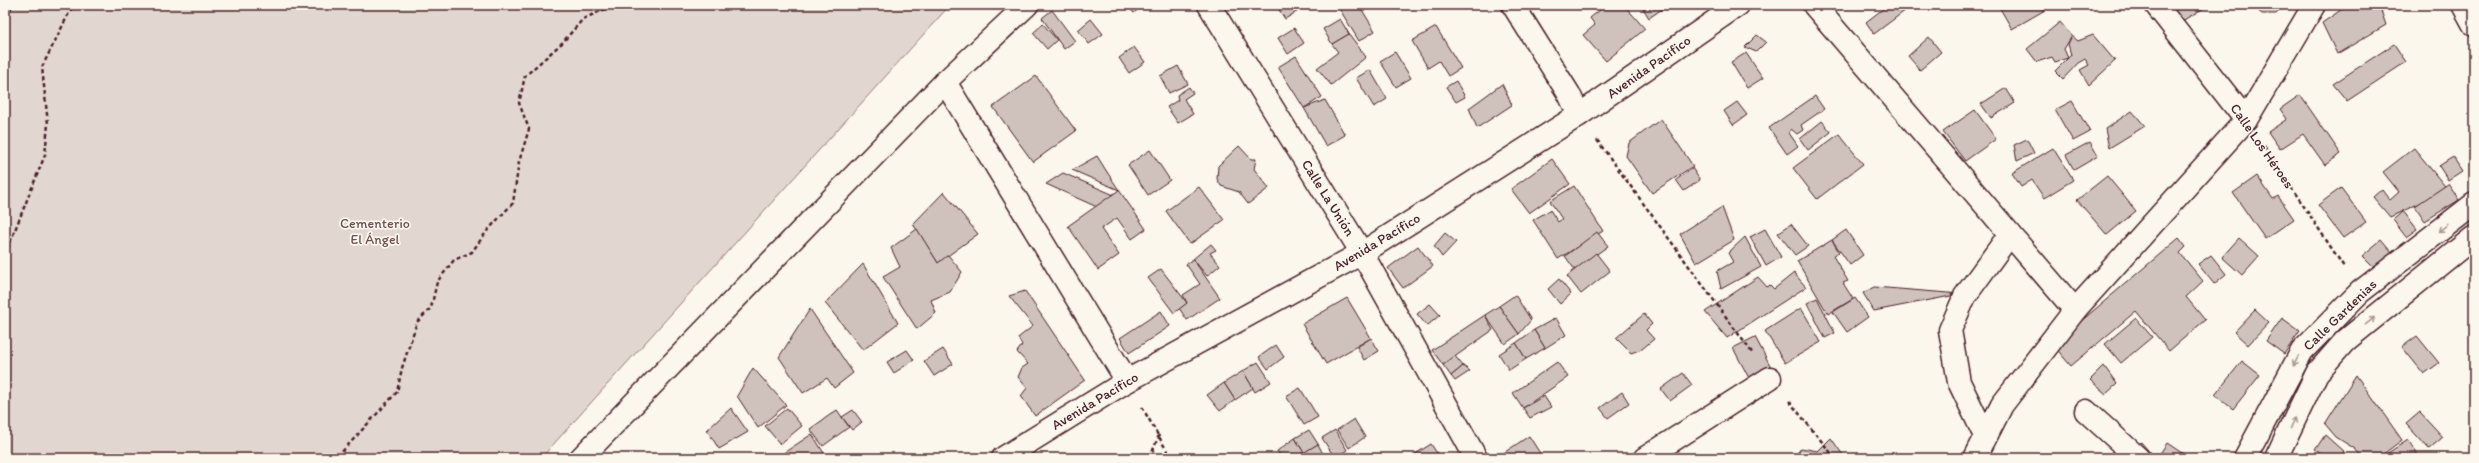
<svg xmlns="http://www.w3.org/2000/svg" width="2479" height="463" font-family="Itim,sans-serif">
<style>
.green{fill:#e2d7d0;stroke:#967b7e}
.building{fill:#cfc2bc;stroke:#4a1f2b}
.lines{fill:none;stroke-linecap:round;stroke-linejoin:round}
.minor-casing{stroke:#4a1f2b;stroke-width:25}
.path{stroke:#4a1f2b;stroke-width:2.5;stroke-dasharray:4 3;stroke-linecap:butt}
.minor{stroke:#fbf7ec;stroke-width:22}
.oneway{stroke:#ab9695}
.labels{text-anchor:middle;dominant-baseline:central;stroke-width:3.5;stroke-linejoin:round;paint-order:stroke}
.street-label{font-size:14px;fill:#4a1f2b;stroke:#fbf7ec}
.park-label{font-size:14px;fill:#704d54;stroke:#fbf7ec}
</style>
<rect width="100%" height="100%" fill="#fbf7ec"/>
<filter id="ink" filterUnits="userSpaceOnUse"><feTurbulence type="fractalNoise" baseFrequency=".025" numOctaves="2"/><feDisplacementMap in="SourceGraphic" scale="8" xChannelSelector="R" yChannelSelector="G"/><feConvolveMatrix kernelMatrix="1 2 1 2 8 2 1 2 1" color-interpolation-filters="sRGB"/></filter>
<g filter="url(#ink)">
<path class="green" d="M5 5H950L541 458H5Z"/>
<g class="building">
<path d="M1126 5H1143L1134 13Z"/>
<path d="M1276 5H1308L1285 19Z"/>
<path d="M1337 5H1359L1375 31 1359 41Z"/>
<path d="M1606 5H1624L1645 29 1606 61 1583 35 1595 25 1590 18Z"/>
<path d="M1641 5H1668L1649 18Z"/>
<path d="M1888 5H1908L1910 7 1874 34 1866 22Z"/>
<path d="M1998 5H2039L2045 10 2012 29Z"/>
<path d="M2158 5H2209L2182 21 2173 8 2163 13Z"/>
<path d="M2251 5H2285L2276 14H2262Z"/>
<path d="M2348 5H2379L2386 25 2337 54 2322 23Z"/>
<path d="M1052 10 1075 41 1064 49 1042 18Z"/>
<path d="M1091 19 1103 34 1089 44 1078 30Z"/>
<path d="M1340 19 1349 34 1332 44 1323 29Z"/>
<path d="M2060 22 2072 36 2064 49 2068 58 2055 62 2052 57 2037 62 2027 49Z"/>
<path d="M1043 24 1057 40 1047 49 1033 33Z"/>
<path d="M1436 27 1461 68 1448 76 1439 61 1428 68 1412 41Z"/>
<path d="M1294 28 1304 43 1288 54 1278 38Z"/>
<path d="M1349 34 1366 57 1331 85 1317 68 1338 52 1332 44Z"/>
<path d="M1757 35 1766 42 1756 52 1745 47Z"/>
<path d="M2093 35 2115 61 2089 85 2080 70 2089 65 2085 59 2078 63 2063 79 2055 71 2071 55 2068 44 2072 36 2078 41Z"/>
<path d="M1929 37 1941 52 1920 70 1908 56Z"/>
<path d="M2394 44 2406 62 2347 101 2333 84Z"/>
<path d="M1134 47 1145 62 1129 73 1119 58Z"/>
<path d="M1395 52 1411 78 1396 87 1380 61Z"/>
<path d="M1746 53 1763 78 1747 88 1731 62Z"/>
<path d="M1296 56 1322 97 1304 108 1278 67Z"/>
<path d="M1178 66 1188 84 1169 93 1160 76Z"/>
<path d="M1370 70 1387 99 1374 107 1356 78Z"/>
<path d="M1036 76 1076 131 1033 162 993 107Z"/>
<path d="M1456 81 1465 97 1456 102 1446 87Z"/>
<path d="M1502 84 1512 105 1477 128 1469 108Z"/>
<path d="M1189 87 1193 93 1184 99 1193 114 1178 123 1167 107 1178 100 1177 95Z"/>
<path d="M2006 88 2015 103 1991 118 1981 104Z"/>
<path d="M2300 95 2341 154 2325 165 2303 134 2280 149 2268 132 2287 119 2280 109Z"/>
<path d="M1815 96 1824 109 1801 125 1803 130 1797 134 1791 129 1789 133 1798 146 1787 154 1769 128Z"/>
<path d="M1325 100 1345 135 1326 146 1304 108Z"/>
<path d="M2072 101 2090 132 2073 141 2055 110Z"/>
<path d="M1737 102 1747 115 1733 125 1724 111Z"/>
<path d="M1975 110 1996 139 1965 161 1943 132Z"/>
<path d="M2132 111 2145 126 2109 148 2105 129Z"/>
<path d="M1661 119 1693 166 1652 193 1626 156 1629 143Z"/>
<path d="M1822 121 1831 132 1808 150 1800 139Z"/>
<path d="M1839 134 1863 164 1817 199 1793 168Z"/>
<path d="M2027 139 2034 153 2017 161 2014 145Z"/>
<path d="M2090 142 2098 156 2074 170 2066 155Z"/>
<path d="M1239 146 1251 159H1256L1254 169 1269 188 1248 204 1239 192 1221 186 1217 179 1218 166Z"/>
<path d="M2053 148 2073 180 2044 198 2032 180 2021 187 2012 173Z"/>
<path d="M2414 148 2448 190 2390 217 2373 197 2382 189 2390 200 2399 192 2383 172Z"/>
<path d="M1150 150 1170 180 1148 195 1128 165Z"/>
<path d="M1097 156 1107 172 1119 190 1072 170Z"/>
<path d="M2453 157 2462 171 2448 180 2439 166Z"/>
<path d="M1552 159 1570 184 1529 213 1511 189Z"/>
<path d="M1692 168 1700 180 1684 191 1676 180Z"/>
<path d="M1063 173 1114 195 1097 207 1046 184Z"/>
<path d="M2107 176 2136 211 2107 235 2077 200Z"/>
<path d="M2257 176 2273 199 2278 196 2294 219 2265 239 2233 193Z"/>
<path d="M2448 184 2459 200 2425 221 2415 206Z"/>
<path d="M1574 186 1603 231 1558 259 1533 220 1550 210 1558 222 1562 219 1550 201Z"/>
<path d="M1199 187 1224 220 1190 244 1166 211Z"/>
<path d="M2341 188 2366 222 2343 238 2318 205Z"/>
<path d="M1119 190 1146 229 1132 239 1117 218 1101 229 1119 255 1098 270 1068 226Z"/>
<path d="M944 192 978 234 938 263 913 224Z"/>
<path d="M1722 207 1734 240 1696 263 1680 234Z"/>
<path d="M2403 211 2417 229 2406 237 2393 220Z"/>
<path d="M1791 224 1808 246 1795 255 1778 233Z"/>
<path d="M917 229 938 263 948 255 962 272 950 292 931 300 936 313 917 329 883 277 900 267 891 248Z"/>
<path d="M1765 229 1781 257 1766 266 1750 237Z"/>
<path d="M1846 230 1863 255 1850 265 1832 240Z"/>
<path d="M1597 232 1608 246 1575 270 1565 256Z"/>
<path d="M1445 233 1456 242 1442 257 1434 246Z"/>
<path d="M1745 237 1761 267 1721 289 1717 271 1733 262 1728 253Z"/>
<path d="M2179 238 2186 247 2180 253 2203 281 2186 297 2205 320 2169 351 2136 311 2071 366 2053 345Z"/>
<path d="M2239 238 2259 256 2242 275 2222 257Z"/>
<path d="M1832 240 1839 252 1833 256 1848 281 1843 283 1853 299 1828 314 1797 261Z"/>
<path d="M2381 240 2392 253 2374 268 2362 256Z"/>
<path d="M1211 244 1216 250 1210 253 1220 265 1207 276 1193 259Z"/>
<path d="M1418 246 1433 266 1403 288 1388 268Z"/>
<path d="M1596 253 1610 271 1581 294 1567 276Z"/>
<path d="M2211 255 2226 274 2214 284 2198 264Z"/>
<path d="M1193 259 1220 298 1187 320 1179 308 1187 303 1183 295 1200 284 1186 264Z"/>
<path d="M863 264 898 323 863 350 825 303Z"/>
<path d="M1161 269 1187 303 1174 313 1148 278Z"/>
<path d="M1794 273 1806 287 1727 338 1705 312 1758 277 1767 287 1770 285 1774 289Z"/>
<path d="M1559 279 1571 294 1560 304 1548 289Z"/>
<path d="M1874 287 1961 294 1874 311 1863 293Z"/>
<path d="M1025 291 1085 380 1035 416 1021 396 1027 388 1018 377 1022 368 1028 364 1017 352 1022 345 1018 338 1033 326 1009 296Z"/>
<path d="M1515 295 1531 320 1519 334 1499 306Z"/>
<path d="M1347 298 1371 338 1326 364 1302 324Z"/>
<path d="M1817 298 1835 333 1825 338 1807 303Z"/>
<path d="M1855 298 1868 317 1847 332 1833 312Z"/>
<path d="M1430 304 1440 315 1427 326 1417 314Z"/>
<path d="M1499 306 1519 334 1505 344 1485 315Z"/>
<path d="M1801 308 1821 342 1785 363 1765 331Z"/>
<path d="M810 309 853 373 834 388 827 378 803 393 779 357Z"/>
<path d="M2255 310 2269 323 2248 345 2234 332Z"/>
<path d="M1161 311 1170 326 1129 353 1120 338Z"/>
<path d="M1644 314 1652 324 1646 330 1654 339 1642 349 1631 353 1616 338Z"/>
<path d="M1485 315 1493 330 1443 365 1432 350Z"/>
<path d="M1556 318 1566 335 1545 348 1534 330Z"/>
<path d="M2136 318 2152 337 2121 363 2105 344Z"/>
<path d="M2282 318 2300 331 2284 354 2266 341Z"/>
<path d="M1534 330 1545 348 1526 359 1516 343Z"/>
<path d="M2417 336 2439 363 2424 374 2402 347Z"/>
<path d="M1755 337 1771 367 1749 378 1733 348Z"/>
<path d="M1371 338 1379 351 1364 360 1357 347Z"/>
<path d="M1516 343 1526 359 1509 370 1499 354Z"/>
<path d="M1276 345 1284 357 1268 369 1259 357Z"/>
<path d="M943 349 953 364 934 376 924 361Z"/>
<path d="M907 350 914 360 894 373 887 362Z"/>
<path d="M1455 356 1463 366 1451 376 1443 365Z"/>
<path d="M2242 361 2260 375 2233 409 2215 395Z"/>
<path d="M1258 362 1271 382 1255 392 1243 371Z"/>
<path d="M1557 362 1568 377 1523 408 1513 393Z"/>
<path d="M1463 366 1470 371 1455 381 1451 376Z"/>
<path d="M2104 366 2117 384 2106 394 2090 380Z"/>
<path d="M753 368 786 405 758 428 737 396Z"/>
<path d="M1243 371 1253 388 1235 400 1224 383Z"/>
<path d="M1683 373 1692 385 1670 401 1661 389Z"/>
<path d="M2356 375 2402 440 2378 458H2363L2355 449 2336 437 2325 424Z"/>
<path d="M1224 383 1235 400 1220 411 1207 395Z"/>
<path d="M1300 388 1318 417 1304 425 1286 396Z"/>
<path d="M1622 392 1629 403 1608 418 1600 408Z"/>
<path d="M1544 396 1551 407 1530 418 1523 408Z"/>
<path d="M731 408 748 432 719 449 707 430Z"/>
<path d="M787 408 802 426 780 444 765 426Z"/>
<path d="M837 410 849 427 823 446 810 429Z"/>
<path d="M853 410 862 422 852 430 842 417Z"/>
<path d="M2420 412 2443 437 2429 449 2406 424Z"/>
<path d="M1354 419 1365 437 1349 448 1337 430Z"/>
<path d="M1309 430 1318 444 1304 453 1295 438Z"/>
<path d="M1335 430 1347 450 1335 458 1322 438Z"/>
<path d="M812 434 827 458H776Z"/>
<path d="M2325 435 2344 452 2340 458H2321L2323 455 2315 450Z"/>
<path d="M1529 436 1543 458H1496Z"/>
<path d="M1295 438 1304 453 1295 458H1282L1277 451Z"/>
<path d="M1831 438 1845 458H1794L1801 448 1818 451Z"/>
<path d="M2408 440 2420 458H2380Z"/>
<path d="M2141 442 2153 456 2150 458H2124Z"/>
<path d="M2167 443 2185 455 2183 458H2157Z"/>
<path d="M1318 444 1325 458H1300L1298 456Z"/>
<path d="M1431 444 1440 458H1409Z"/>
</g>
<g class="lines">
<g class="minor-casing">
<g id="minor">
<path d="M1209 5 1362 253 1476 458"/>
<path d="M1513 5 1569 94 1579 115"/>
<path d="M1814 5 2075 310"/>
<path d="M2156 5 2246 120"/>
<path d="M2463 5 2474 25"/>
<path d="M945 82 1127 381"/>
<path d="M2086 411 2138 458"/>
<path d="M1985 436 1959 382 1950 330 1965 296 2010 234"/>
<path d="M581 458 945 82 1027 5"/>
<path d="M1003 458 1127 381 1362 253 1579 115 1738 5"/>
<path d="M1645 458 1770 378"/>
<path d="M1975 458 2002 405 2075 310 2246 120 2314 5"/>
<path d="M2245 458 2302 351 2360 292 2474 204"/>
<path d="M2276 458 2317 373 2345 341 2474 237"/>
</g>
</g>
<g class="path">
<path d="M5 24 12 5"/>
<path d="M1597 140 1753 354"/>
<path d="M2264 146 2344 267"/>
<path d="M5 255 45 155 48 124 42 67 73 5"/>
<path d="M1789 401 1835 458"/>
<path d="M1142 407 1171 458"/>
<path d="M323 458 339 455 397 392 402 368 417 322 431 308 437 282 454 260 472 252 487 231 513 203 519 162 529 129 519 103 525 76 562 43 583 19 614 5"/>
<path d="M1150 458 1159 435"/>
</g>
<use href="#minor" class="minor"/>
</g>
<defs><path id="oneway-shaft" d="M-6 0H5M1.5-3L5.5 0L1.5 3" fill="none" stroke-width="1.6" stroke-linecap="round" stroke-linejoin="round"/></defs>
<g class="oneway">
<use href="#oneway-shaft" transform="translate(2443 228) rotate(142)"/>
<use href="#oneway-shaft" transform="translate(2370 321) rotate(-39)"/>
<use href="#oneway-shaft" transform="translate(2296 361) rotate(118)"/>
<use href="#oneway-shaft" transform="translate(2293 423) rotate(-64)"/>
</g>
</g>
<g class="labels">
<g class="street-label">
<text transform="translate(1649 67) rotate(-35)">Avenida Pacífico</text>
<text transform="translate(2262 146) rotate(55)">Calle Los Héroes</text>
<text transform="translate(1328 198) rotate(58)">Calle La Unión</text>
<text transform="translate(1377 242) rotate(-31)">Avenida Pacífico</text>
<text transform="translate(2340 315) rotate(-44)">Calle Gardenias</text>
<text transform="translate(1095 401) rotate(-31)">Avenida Pacífico</text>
</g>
<g class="park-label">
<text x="375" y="223">Cementerio<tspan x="375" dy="16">El Ángel</tspan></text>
</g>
</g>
<rect width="2479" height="463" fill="none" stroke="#fbf7ec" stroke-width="20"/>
<rect x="10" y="10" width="2459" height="443" fill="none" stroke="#4a1f2b" stroke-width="1.5" filter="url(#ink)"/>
</svg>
